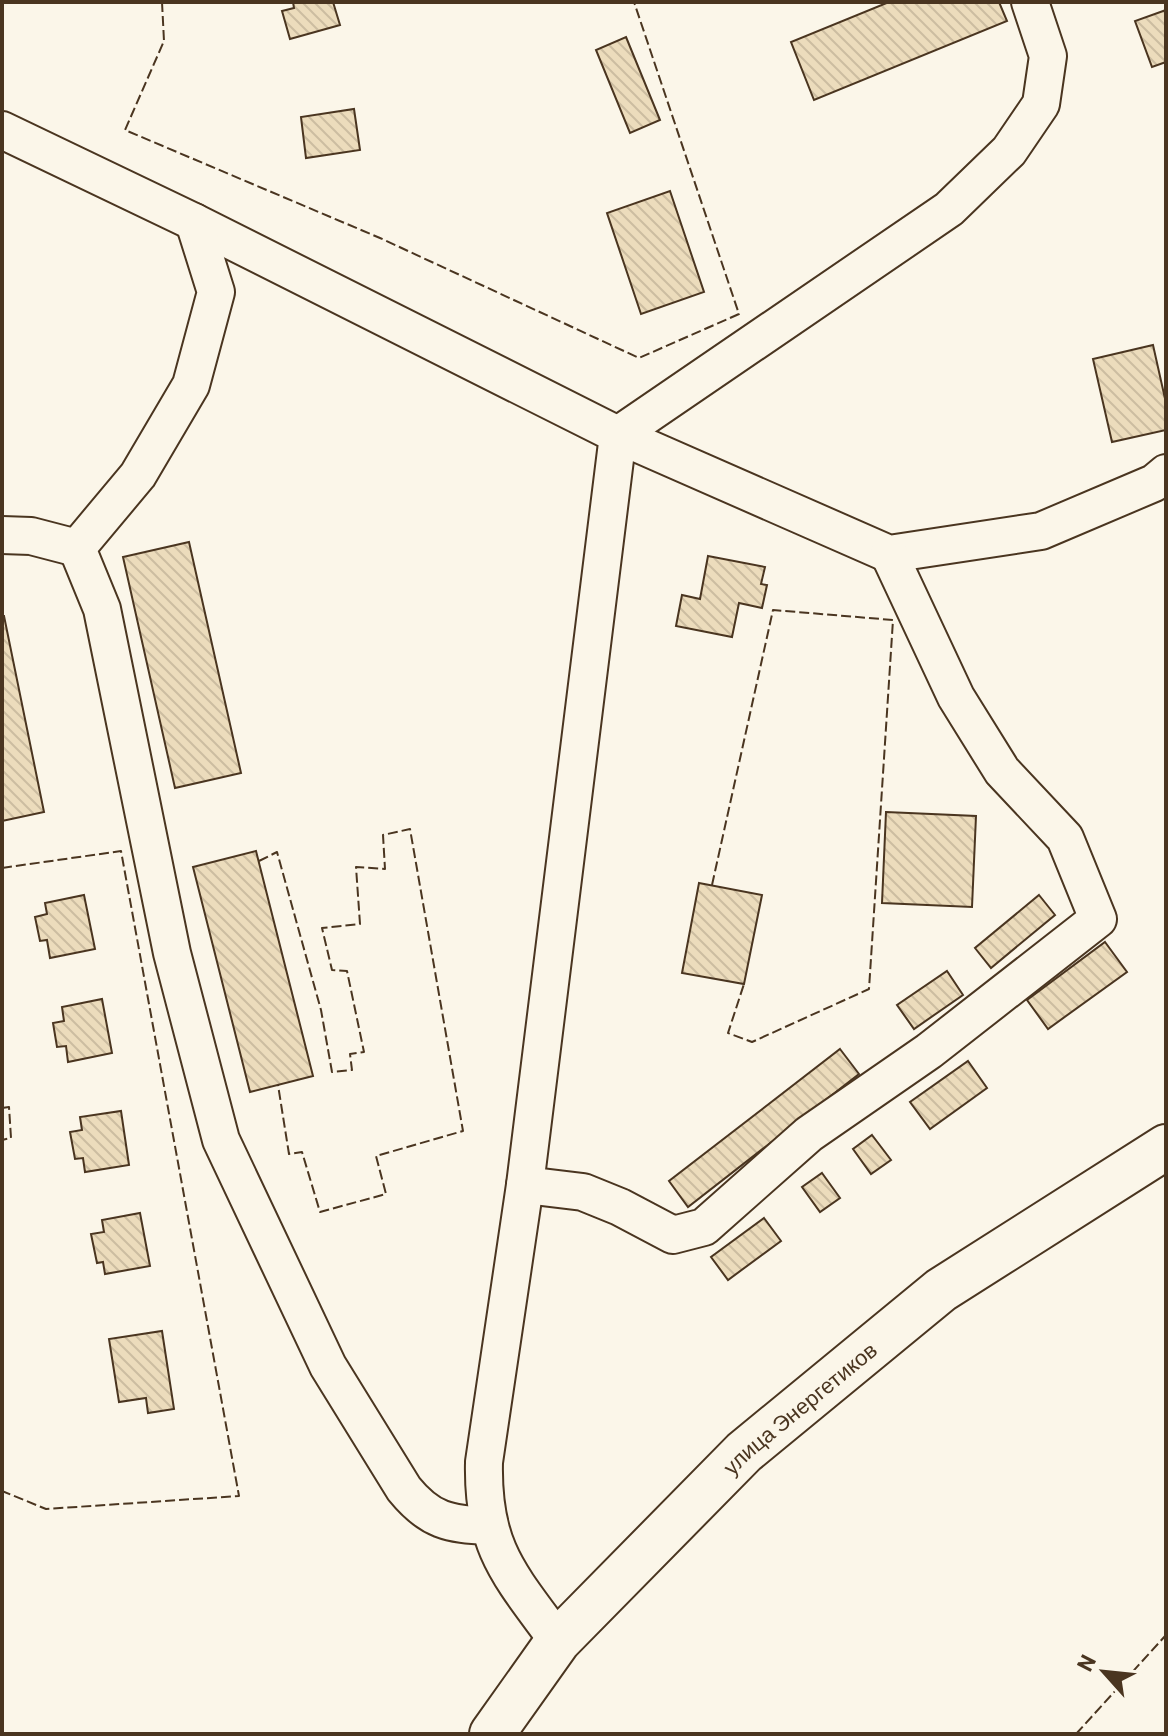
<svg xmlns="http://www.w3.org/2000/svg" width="1168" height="1736" font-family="Barlow,sans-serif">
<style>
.building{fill:url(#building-back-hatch);stroke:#4a3520;stroke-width:2}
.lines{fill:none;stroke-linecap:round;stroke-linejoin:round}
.minor-casing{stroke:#4a3520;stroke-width:40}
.major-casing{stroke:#4a3520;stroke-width:48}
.minor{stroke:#fbf6e9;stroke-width:36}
.major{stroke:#fbf6e9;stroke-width:44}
.fence{stroke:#4a3520;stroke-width:2;stroke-dasharray:10 4;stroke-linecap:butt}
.labels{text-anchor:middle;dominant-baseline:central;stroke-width:6;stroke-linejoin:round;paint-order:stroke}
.street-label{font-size:22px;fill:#4a3520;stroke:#fbf6e9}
</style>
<defs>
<pattern id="building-back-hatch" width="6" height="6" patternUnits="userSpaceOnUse" patternTransform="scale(2)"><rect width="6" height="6" fill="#ecdcbc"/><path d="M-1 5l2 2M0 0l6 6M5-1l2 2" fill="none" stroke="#ccbda1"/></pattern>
</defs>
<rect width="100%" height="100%" fill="#fbf6e9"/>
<g class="building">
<path d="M293 2H333L340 25 290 39 282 11 294 8Z"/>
<path d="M889 2H999L1007 21 814 100 791 42Z"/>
<path d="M1166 10V62L1152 67 1135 21Z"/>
<path d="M626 37 660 120 630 133 596 50Z"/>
<path d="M354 109 360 150 306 158 301 117Z"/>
<path d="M670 191 704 292 641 314 607 213Z"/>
<path d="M1153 345 1166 403V430L1112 442 1093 359Z"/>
<path d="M189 542 241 773 175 788 123 557Z"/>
<path d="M708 556 765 567 761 584 767 585 762 608 739 603 732 637 676 626 682 595 700 599Z"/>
<path d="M2 616H4L44 812 2 821Z"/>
<path d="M886 812 976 816 972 907 882 903Z"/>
<path d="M256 851 313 1076 250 1092 193 867Z"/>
<path d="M699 883 762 895 744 984 682 973Z"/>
<path d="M84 895 95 949 50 958 47 940 40 941 35 917 47 914 45 903Z"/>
<path d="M1039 895 1055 915 991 968 975 948Z"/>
<path d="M1105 942 1127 972 1048 1029 1027 1000Z"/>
<path d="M947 971 963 995 914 1029 897 1005Z"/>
<path d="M102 999 112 1053 68 1062 66 1046 57 1047 53 1023 64 1021 62 1007Z"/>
<path d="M840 1049 859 1074 688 1207 669 1181Z"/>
<path d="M968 1061 987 1088 930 1129 910 1102Z"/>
<path d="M121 1111 129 1165 85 1172 83 1158 75 1159 70 1132 82 1130 80 1117Z"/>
<path d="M872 1135 891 1160 871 1174 853 1149Z"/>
<path d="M822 1173 840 1198 820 1212 802 1187Z"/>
<path d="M140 1213 150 1266 105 1274 103 1262 97 1263 91 1234 104 1232 102 1220Z"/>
<path d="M764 1218 781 1241 728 1280 711 1257Z"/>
<path d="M162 1331 174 1409 148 1413 146 1398 119 1402 109 1339Z"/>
</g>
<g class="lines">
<g class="minor-casing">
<g id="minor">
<path d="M1030 2 1048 56 1041 104 1009 151 949 209 618 435 889 554 1041 531 1154 483 1166 473"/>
<path d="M2 130 194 222 618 435 525 1185 484 1462C482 1549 510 1575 558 1641"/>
<path d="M194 222 216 292 191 385 138 475 77 548 102 609 172 953 221 1140 328 1366 404 1489C430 1521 449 1524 488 1526"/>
<path d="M2 535 31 536 77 548"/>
<path d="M525 1185 583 1192 620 1207 673 1235 704 1227 809 1134 929 1051 1098 919 1065 838 1002 771 956 697 889 554"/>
</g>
</g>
<g class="major-casing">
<g id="major">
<path id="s1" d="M492 1734 558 1641 744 1452 941 1290 1166 1147"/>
</g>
</g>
<use href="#minor" class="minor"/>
<use href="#major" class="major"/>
<g class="fence">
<path d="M162 2 164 41 125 130 380 238 639 358 739 314 634 2"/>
<path d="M259 861 277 852 321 1010 332 1072 352 1070 350 1054 364 1052 347 971 332 970 322 928 360 924 356 867 385 869 383 835 410 829 463 1131 376 1156 386 1194 320 1212 302 1152 289 1154 278 1085"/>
<path d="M2 868 121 851 239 1496 46 1509 2 1491"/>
<path d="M712 885 773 610 893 620 869 989 752 1042 728 1033 744 984"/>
<path d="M2 1108 9 1107 11 1138 2 1140"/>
<path d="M1076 1734 1166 1635"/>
</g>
</g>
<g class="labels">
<g class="street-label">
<text stroke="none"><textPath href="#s1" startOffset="450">улица Энергетиков</textPath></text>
</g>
</g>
<rect width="1168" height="1736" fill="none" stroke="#4a3520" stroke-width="8"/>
<g transform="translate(1104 1672) rotate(297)" stroke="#fbf6e9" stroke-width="6" paint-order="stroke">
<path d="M0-6L14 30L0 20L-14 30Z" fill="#4a3520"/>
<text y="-12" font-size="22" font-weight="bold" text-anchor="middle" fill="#4a3520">N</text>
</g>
</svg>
